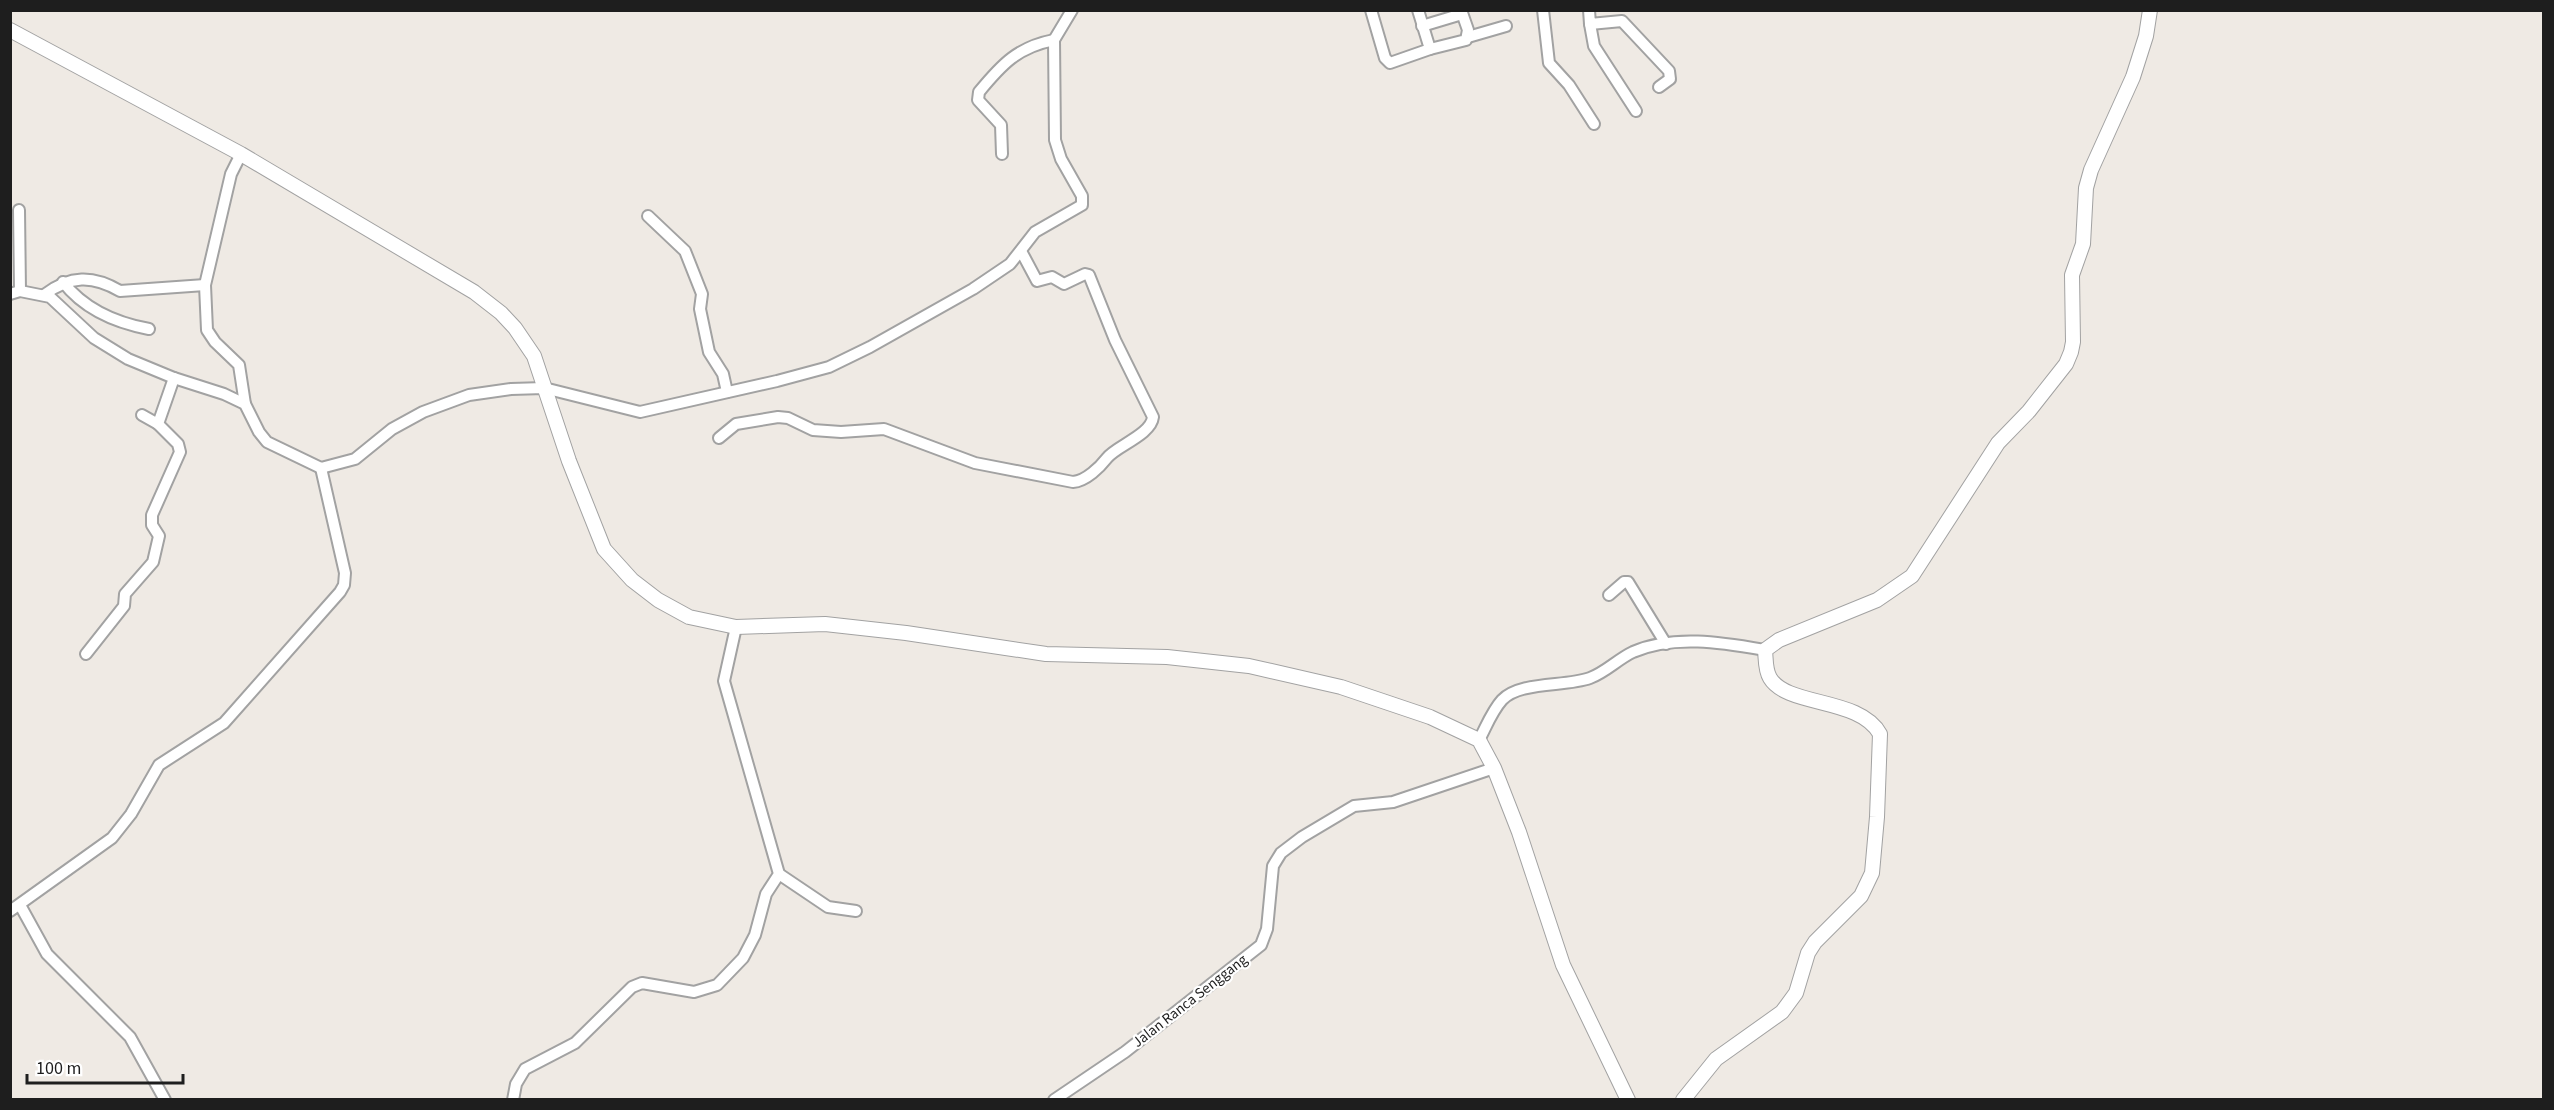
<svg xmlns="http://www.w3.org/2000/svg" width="2554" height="1110" font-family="'Source Sans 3',sans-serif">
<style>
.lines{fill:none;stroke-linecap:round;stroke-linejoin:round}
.minor-casing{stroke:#a2a2a2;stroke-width:14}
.tertiary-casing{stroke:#a2a2a2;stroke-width:16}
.minor{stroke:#fff;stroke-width:10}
.tertiary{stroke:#fff;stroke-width:14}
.labels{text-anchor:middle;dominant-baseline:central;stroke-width:4.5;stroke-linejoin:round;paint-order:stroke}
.street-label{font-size:15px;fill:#1e1e1e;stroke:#fff}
</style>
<rect width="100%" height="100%" fill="#efeae4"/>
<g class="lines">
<g class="minor-casing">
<g id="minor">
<path d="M1371 10 1385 58 1390 63 1430 49 1418 10"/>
<path d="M1543 10 1549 63 1569 85 1594 124"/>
<path d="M1589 10 1590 24 1622 21 1669 71 1670 79 1659 87"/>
<path d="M1590 24 1594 46 1636 111"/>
<path d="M1422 26 1462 14"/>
<path d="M1468 37 1506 26"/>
<path d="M1430 49 1466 40 1468 30 1461 10"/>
<path d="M241 154 231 174 205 285 207 330 215 342 239 365 245 404"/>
<path d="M1002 154 1001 125 978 100 979 92C1002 64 1018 47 1054 40"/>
<path d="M19 210 20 291"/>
<path d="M648 216 685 251 702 294 700 309 709 352 723 374 727 392"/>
<path d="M63 282C84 309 117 323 149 329"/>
<path d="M10 294 20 291 50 297 94 338 128 359 174 378 224 394 245 404 259 432 267 442 321 468 355 459 392 429 423 412 469 395 511 389 544 388 640 412 777 381 829 367 870 347 973 289 1010 264 1035 232 1082 205V196L1061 159 1055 140 1054 40 1072 10"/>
<path d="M44 295C70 275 93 275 120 291L205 285"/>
<path d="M142 415 158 424 174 378"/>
<path d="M719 438 736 424 778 417 788 418 813 430 841 432 884 429 975 463 1073 482C1086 481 1100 467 1107 458 1116 446 1151 435 1153 417L1115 340 1089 275 1085 274 1064 284 1052 277 1037 281 1021 251"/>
<path d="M1609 595 1624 582H1628L1666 644"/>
<path d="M86 654 124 606 125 594 153 562 159 536 152 525V515L180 452 178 444 158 424"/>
<path d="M1479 740C1486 727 1492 711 1502 700 1520 681 1565 687 1590 678 1606 672 1618 659 1633 652 1674 634 1724 643 1765 650"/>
<path d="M779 874 828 907 856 911"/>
<path d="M20 905 47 954 130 1037 165 1100"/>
<path d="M10 911 112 838 131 814 159 765 224 723 340 592 344 585 345 573 321 468"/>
<path d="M513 1100 516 1084 525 1069 575 1043 632 987 642 983 694 992 717 985 743 958 755 935 766 894 779 874 724 681 736 627"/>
<path d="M1054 1100 1125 1052 1261 945 1267 929 1273 866 1281 853 1302 837 1354 806 1393 802 1494 768"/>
</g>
</g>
<g class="tertiary-casing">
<g id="tertiary">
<path d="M10 30 241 154 474 292 501 313 515 328 534 356 569 461 604 549 632 580 658 600 689 617 736 627 825 624 906 633 1046 654 1167 657 1249 666 1341 687 1430 717 1479 740 1494 768 1519 832 1563 965 1628 1100"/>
<path d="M1683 1100 1716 1059 1782 1012 1796 993 1808 953 1815 942 1861 896 1872 873 1877 817 1880 734C1860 697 1787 707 1770 678 1765 670 1766 659 1765 650L1779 640 1877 600 1912 576 1998 443 2029 411 2066 364 2071 352 2073 342 2072 275 2083 244 2086 188 2091 170 2133 77 2146 36 2150 10"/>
</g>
</g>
<use href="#minor" class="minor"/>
<use href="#tertiary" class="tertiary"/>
</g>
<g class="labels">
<g class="street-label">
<text transform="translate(1190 1001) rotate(-38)">Jalan Ranca Senggang</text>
</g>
</g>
<rect width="2554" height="1110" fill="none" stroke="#1e1e1e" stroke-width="24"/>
<path d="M27 1074v9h156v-9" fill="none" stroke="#1e1e1e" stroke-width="3"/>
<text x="36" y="1074" font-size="18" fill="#1e1e1e" stroke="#ffffff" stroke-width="4.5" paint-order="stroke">100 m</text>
</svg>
